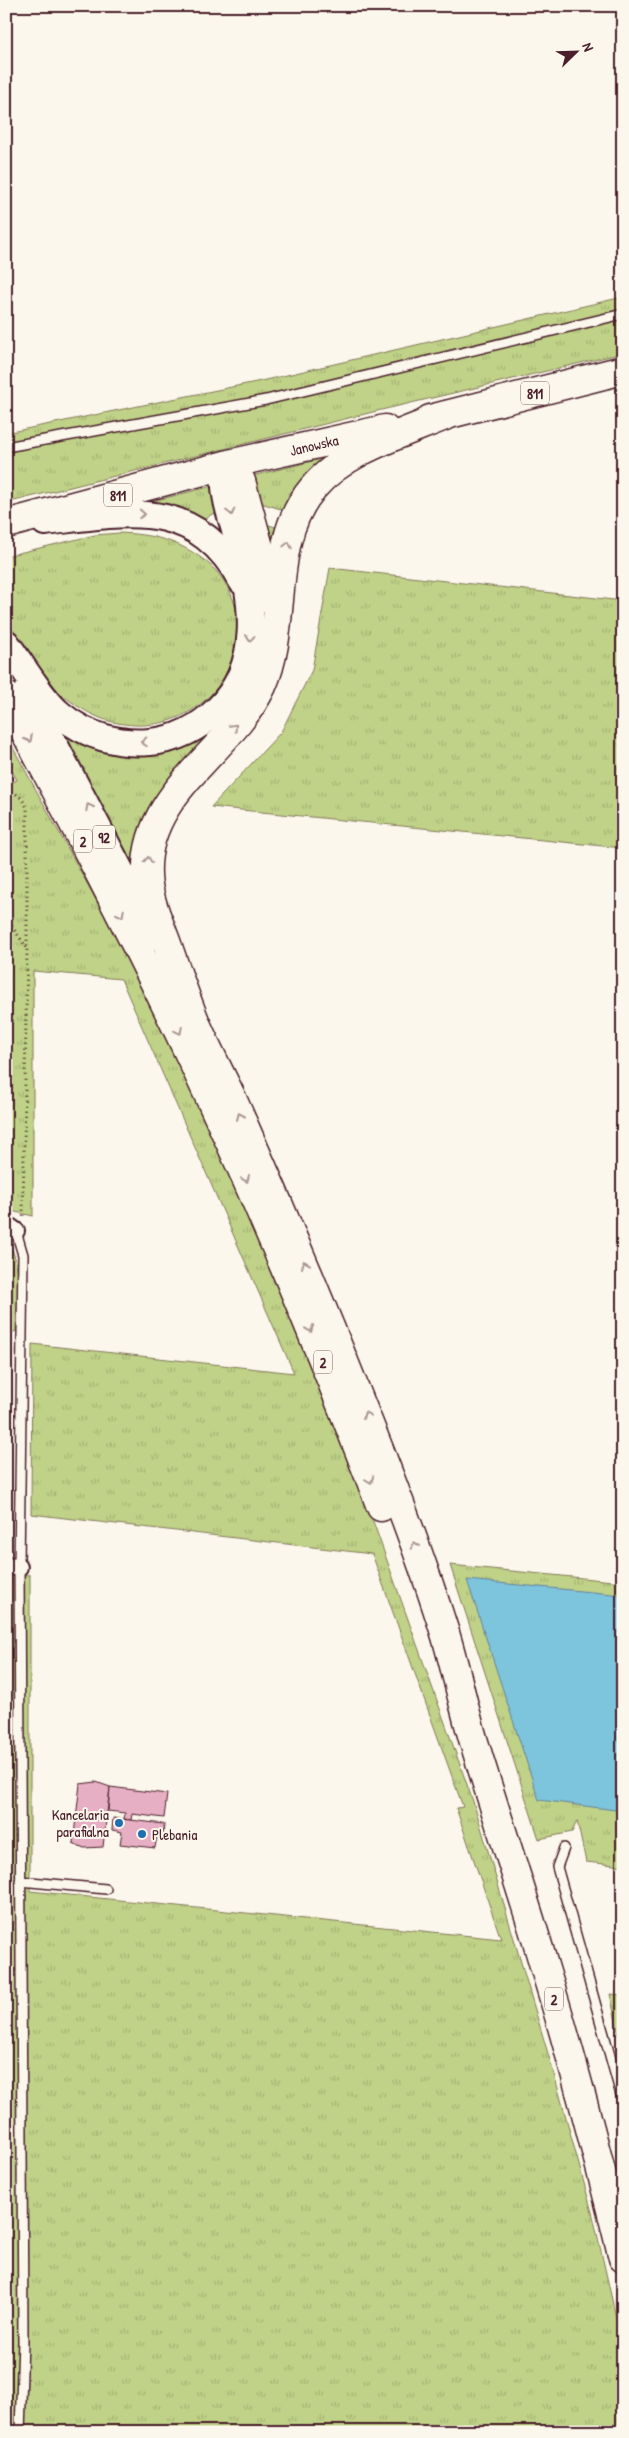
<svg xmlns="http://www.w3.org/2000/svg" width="629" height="2438" font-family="'Patrick Hand',sans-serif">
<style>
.built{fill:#f5e1e0}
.grass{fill:url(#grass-tufts);stroke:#847859}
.forest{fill:url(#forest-firs);stroke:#847859}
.water{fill:#7dc4dd;stroke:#698296}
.building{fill:#e7afc3;stroke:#4a1f2b}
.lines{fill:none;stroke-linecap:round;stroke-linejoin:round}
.service-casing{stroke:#4a1f2b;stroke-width:12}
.minor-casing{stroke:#4a1f2b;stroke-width:20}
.primary-casing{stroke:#4a1f2b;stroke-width:30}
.trunk-casing{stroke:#4a1f2b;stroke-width:31}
.path{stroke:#4a1f2b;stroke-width:3;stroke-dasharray:1 4;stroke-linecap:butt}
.service{stroke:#fbf7ec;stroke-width:9}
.minor{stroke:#fbf7ec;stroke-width:16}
.primary{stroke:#fbf7ec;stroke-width:26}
.trunk{stroke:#fbf7ec;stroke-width:28}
.oneway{stroke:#ab9695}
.poi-dot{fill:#1f6fb2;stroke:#fbf7ec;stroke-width:2}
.labels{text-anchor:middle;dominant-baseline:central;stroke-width:4;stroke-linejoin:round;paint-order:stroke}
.shield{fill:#fbf7ec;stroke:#7f6065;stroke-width:1}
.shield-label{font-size:14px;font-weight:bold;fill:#4a1f2b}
.street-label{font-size:15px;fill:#4a1f2b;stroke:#fbf7ec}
.poi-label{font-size:15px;fill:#4a1f2b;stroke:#fbf7ec;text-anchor:end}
</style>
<defs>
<pattern id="grass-tufts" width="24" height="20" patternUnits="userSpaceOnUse" patternTransform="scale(1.25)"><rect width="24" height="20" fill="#bfd287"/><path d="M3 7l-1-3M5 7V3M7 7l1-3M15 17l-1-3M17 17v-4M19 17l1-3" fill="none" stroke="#a6b475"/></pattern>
<pattern id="forest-firs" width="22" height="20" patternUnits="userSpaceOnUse" patternTransform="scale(1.25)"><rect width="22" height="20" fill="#bfd287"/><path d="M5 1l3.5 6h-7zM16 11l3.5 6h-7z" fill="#a6b475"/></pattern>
</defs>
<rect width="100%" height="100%" fill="#fbf7ec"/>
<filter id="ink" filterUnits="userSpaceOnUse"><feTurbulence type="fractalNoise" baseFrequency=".02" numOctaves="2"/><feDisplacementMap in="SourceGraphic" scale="10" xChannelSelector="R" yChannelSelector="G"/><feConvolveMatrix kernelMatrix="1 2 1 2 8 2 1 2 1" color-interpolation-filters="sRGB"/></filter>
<g filter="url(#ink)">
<g class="built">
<path d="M6 760 17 780 6 786Z"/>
<path d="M6 1278H9V1344L6 1343Z"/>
</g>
<g class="grass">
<path d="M623 297V353L377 411 6 503V433L261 381Z"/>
<path d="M329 457 287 511 261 503 248 477Z"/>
<path d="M217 485 223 510 210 515 203 524 141 504Z"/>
<path d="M266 524 281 529 273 573Z"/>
<path d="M119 533C150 534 178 540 204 560 225 576 238 600 238 628 237 688 184 733 124 724 104 722 85 712 69 700 45 684 29 659 15 633 12 628 7 622 6 617 3 598 6 575 6 556L95 535Z"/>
<path d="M330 568 623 601V848L211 807 281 732 312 670Z"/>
<path d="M258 598 267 611 215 737 137 885 52 722 78 739 207 730Z"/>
<path d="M6 735 112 929 213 1128 359 1482 475 1807 554 2074 593 2216 623 2348V2432H9L10 2231H6V1573L30 1575V1891L501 1939 456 1808 463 1807 372 1554 31 1514 32 1344 294 1373 121 979 33 971V1216L6 1210V786L17 780 6 760Z"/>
<path d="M6 1239C24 1262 17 1302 16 1331L9 1334Z"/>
<path d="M450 1565 623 1582V1866L586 1862 577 1821 572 1832 539 1839Z"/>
</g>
<g class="forest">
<path d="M610 1994 623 1995V2036H619Z"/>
<path d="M6 2231H10L9 2432H6Z"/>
</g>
<path class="water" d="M467 1580 623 1595V1811L539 1800Z"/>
<g class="building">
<path d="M96 1782 110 1787 103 1847 84 1848 73 1843 80 1784Z"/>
<path d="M110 1787 167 1794 164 1818 132 1814 131 1820 124 1819 125 1813 108 1811Z"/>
<path d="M113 1818 164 1824 163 1837 157 1836 155 1848 120 1844 122 1832 112 1830Z"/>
</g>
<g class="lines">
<g class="service-casing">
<g id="service">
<path d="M6 447 266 400 623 314"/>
<path d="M16 1231 23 1255 19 1567 23 2341 20 2432"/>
<path d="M564 1848 557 1867 623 2102"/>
<path d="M20 1881 106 1889"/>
</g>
</g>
<g class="minor-casing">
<g id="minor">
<path d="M6 1224 16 1231"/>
<path d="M6 1566 19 1567"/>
</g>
</g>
<g class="primary-casing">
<g id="primary">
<path d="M45 522C127 513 194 496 242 581"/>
<path d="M6 643C21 663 42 700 61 715 86 736 119 745 150 742 175 740 199 728 217 710 264 665 253 599 238 542 234 524 226 505 225 487 224 480 227 471 229 464"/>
<path d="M27 692 155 937"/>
</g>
</g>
<g class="trunk-casing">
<g id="trunk">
<path d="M447 415C402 434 345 450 313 488 266 543 290 624 262 686 231 752 143 792 147 875 148 899 159 922 167 944 176 970 185 996 195 1021 206 1047 219 1071 231 1096 279 1203 324 1310 367 1419 395 1489 422 1560 445 1633 456 1669 463 1706 474 1742 497 1818 523 1893 545 1969 574 2064 599 2161 623 2258"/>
<path d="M430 419 623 370"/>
<path d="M229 464 241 481 274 602"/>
<path d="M6 524 229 464 385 429"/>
<path d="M6 696C70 816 134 937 192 1060 261 1206 323 1356 381 1507"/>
</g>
</g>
<g class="path">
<path d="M6 793C18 791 22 799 27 807V948L23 1218"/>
<path d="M6 918 27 948"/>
</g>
<use href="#service" class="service"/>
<use href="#minor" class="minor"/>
<use href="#primary" class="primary"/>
<use href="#trunk" class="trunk"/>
</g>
<defs><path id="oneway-chevron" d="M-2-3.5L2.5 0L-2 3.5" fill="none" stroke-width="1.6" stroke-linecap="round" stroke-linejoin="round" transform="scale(1.25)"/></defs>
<g class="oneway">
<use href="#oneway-chevron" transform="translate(231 512) rotate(77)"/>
<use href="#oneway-chevron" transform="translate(142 514) rotate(4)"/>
<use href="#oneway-chevron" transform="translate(288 545) rotate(-77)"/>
<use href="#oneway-chevron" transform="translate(250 638) rotate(96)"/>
<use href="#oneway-chevron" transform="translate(234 727) rotate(-47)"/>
<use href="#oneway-chevron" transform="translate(29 739) rotate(62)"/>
<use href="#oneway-chevron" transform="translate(144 742) rotate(177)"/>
<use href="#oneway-chevron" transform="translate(89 807) rotate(-117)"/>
<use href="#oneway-chevron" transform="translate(148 860) rotate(-86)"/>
<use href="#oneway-chevron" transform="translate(121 914) rotate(63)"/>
<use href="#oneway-chevron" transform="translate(179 1031) rotate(64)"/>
<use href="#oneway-chevron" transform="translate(240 1116) rotate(-114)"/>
<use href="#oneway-chevron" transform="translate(246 1179) rotate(67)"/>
<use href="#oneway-chevron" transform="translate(305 1264) rotate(-113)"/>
<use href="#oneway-chevron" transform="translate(310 1329) rotate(68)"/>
<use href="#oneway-chevron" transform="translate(366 1415) rotate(-112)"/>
<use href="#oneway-chevron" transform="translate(370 1480) rotate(69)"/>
<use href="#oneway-chevron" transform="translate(415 1545) rotate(-109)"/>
</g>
</g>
<g class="poi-dot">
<circle cx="119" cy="1823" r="5"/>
<circle cx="142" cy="1834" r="5"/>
</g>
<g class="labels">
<g class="shield">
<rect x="521" y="381.5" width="28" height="23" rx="4"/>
<rect x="104" y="483.5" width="28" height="23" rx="4"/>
<rect x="93" y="825.5" width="22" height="23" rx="4"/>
<rect x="74" y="829.5" width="18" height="23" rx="4"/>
<rect x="314" y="1350.5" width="18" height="23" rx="4"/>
<rect x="545" y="1987.5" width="18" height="23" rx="4"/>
</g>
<g class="shield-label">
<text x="535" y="393">811</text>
<text x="118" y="495">811</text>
<text x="104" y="837">92</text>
<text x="83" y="841">2</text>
<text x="323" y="1362">2</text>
<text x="554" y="1999">2</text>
</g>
<g class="street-label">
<text transform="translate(314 445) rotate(-13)">Janowska</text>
</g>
<g class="poi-label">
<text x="109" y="1814">Kancelaria<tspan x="109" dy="17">parafialna</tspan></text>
<text x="152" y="1834" text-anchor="start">Plebania</text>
</g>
</g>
<rect width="629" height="2438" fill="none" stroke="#fbf7ec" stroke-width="25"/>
<rect x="12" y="12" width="604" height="2413" fill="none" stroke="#4a1f2b" stroke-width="2" filter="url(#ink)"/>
<g transform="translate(576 52) rotate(67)" stroke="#fbf7ec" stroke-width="4" paint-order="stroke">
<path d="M0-4L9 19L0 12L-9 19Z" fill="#4a1f2b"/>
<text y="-8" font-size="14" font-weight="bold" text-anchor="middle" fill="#4a1f2b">N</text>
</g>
</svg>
